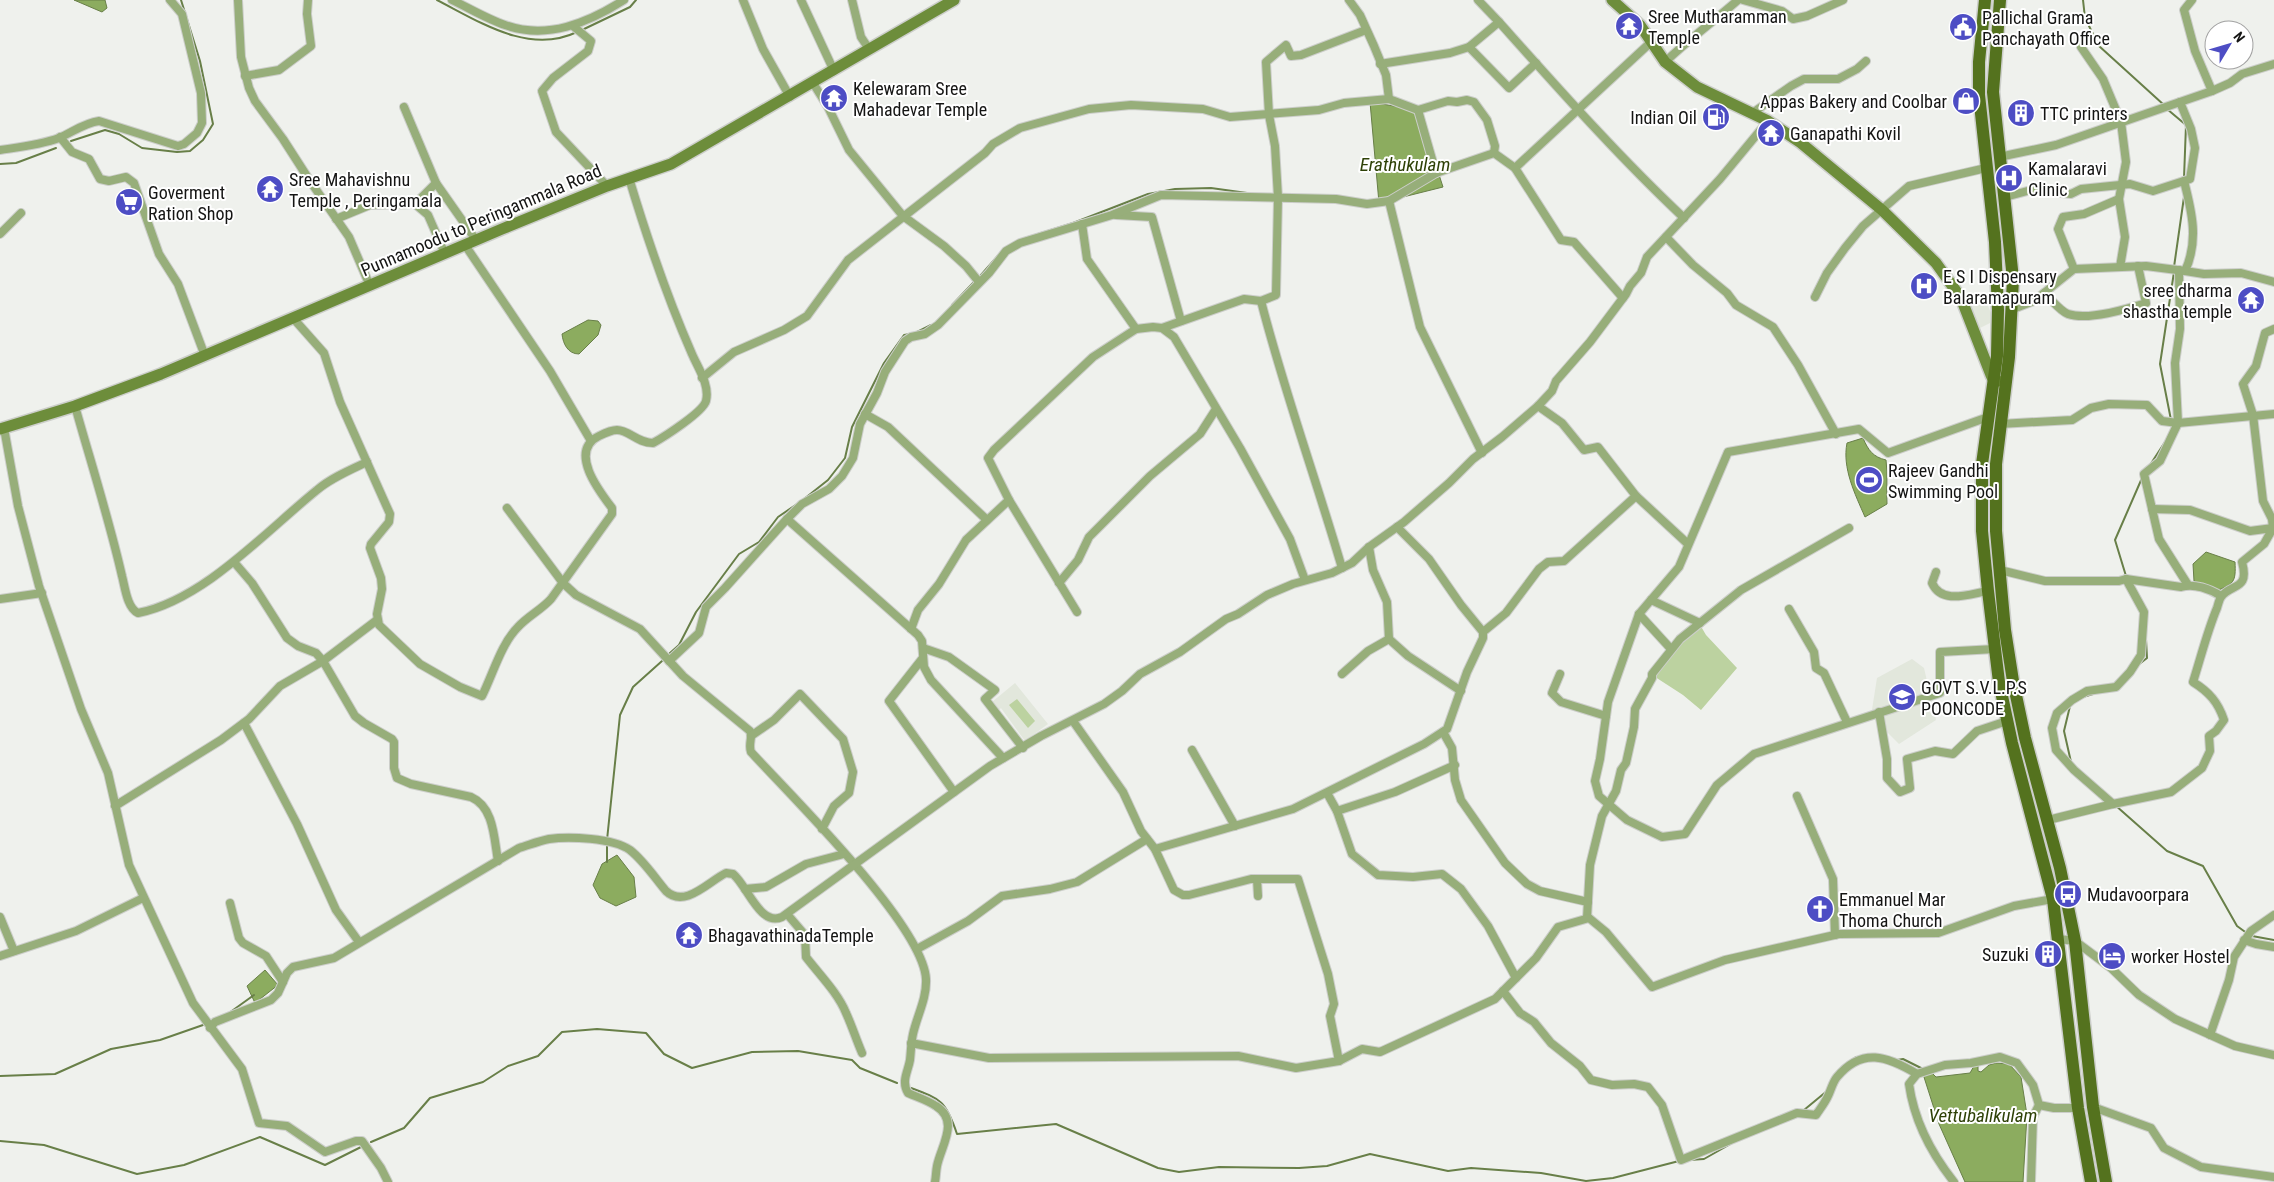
<svg xmlns="http://www.w3.org/2000/svg" width="2274" height="1182" font-family="'Roboto Condensed',sans-serif">
<style>
.built{fill:#e2e7dc}
.green{fill:#bcd2a0}
.water{fill:#8cac5f;stroke:#687f48}
.lines{fill:none;stroke-linecap:round;stroke-linejoin:round}
.stream{stroke:#687f48;stroke-width:2}
.street-casing{stroke:#ccceca;stroke-width:10}
.secondary-casing{stroke:#ccceca;stroke-width:14}
.primary-casing{stroke:#ccceca;stroke-width:15}
.street{stroke:#97ae7a;stroke-width:8}
.secondary{stroke:#6d8d3b;stroke-width:11}
.primary{stroke:#54721e;stroke-width:12}
.labels{text-anchor:middle;dominant-baseline:central;stroke-width:4;stroke-linejoin:round;paint-order:stroke}
.poi-label{font-size:18px;fill:#151514;stroke:#fff;text-anchor:start}
.street-label{font-size:18px;fill:#151514;stroke:#fff}
.water-label{font-size:19px;font-style:italic;fill:#2e4107;stroke:#fff}
</style>
<rect width="100%" height="100%" fill="#eff1ed"/>
<g class="built">
<path d="M1922 275 1937 290 1923 296 1912 282Z"/>
<path d="M1972 293 1977 297H1988L1991 303 1988 306 1991 313 1990 323 1980 328 1967 298Z"/>
<path d="M1912 659 1924 668 1936 720 1899 744 1871 716 1877 678Z"/>
<path d="M1015 683 1048 724 1025 741 1001 708 998 711 992 702Z"/>
</g>
<g class="green">
<path d="M1699 623 1706 635 1737 668 1701 710 1683 695 1649 673C1663 653 1679 637 1699 623Z"/>
<path d="M1017 699 1035 721 1028 728 1009 705Z"/>
</g>
<g class="water">
<path d="M74 0H105L107 8 102 12Z"/>
<path d="M1370 102 1418 110 1443 187 1379 203Z"/>
<path d="M588 320 598 321 601 325 598 335 579 354C568 354 563 344 562 334Z"/>
<path d="M1863 438C1868 450 1873 457 1886 460 1888 475 1886 489 1887 504L1865 517C1855 494 1842 468 1847 443Z"/>
<path d="M2206 552 2235 562C2236 582 2234 584 2216 591L2194 581 2193 564Z"/>
<path d="M617 855 634 877 636 897 616 906 600 898 593 885 602 864Z"/>
<path d="M265 970 278 985 255 1003 247 986Z"/>
<path d="M1996 1063 2009 1064 2021 1077 2027 1115 2023 1182H1965L1939 1124 1923 1074 1931 1072 1936 1077 1970 1073 1974 1066 1978 1065V1071L1981 1072 1989 1065Z"/>
</g>
<g class="lines">
<g class="stream">
<path d="M437 0C480 22 529 55 577 32"/>
<path d="M2083 0 2085 18 2099 46 2164 105"/>
<path d="M582 30 630 7 636 0"/>
<path d="M2167 109 2186 125 2184 178"/>
<path d="M71 141 105 130 119 134 142 148 177 152 190 151 203 140 213 124 200 61 181 0"/>
<path d="M0 164 16 163 56 148"/>
<path d="M1296 202H1314"/>
<path d="M1019 240 1073 223 1148 194 1175 189 1211 188 1247 193"/>
<path d="M2174 267 2184 197"/>
<path d="M981 275 1002 251"/>
<path d="M952 305 973 283"/>
<path d="M917 332 931 325"/>
<path d="M2171 420 2160 364 2174 272"/>
<path d="M2150 465 2165 442"/>
<path d="M804 499 828 480 845 458 852 427 884 363 904 335 910 334"/>
<path d="M2126 576 2115 540 2142 478"/>
<path d="M670 653 679 645 696 612 739 554 759 542 778 517 800 502"/>
<path d="M2138 665 2147 658 2146 639"/>
<path d="M2083 697 2093 694"/>
<path d="M2070 706 2064 731 2071 762"/>
<path d="M2115 805 2167 851 2203 866 2237 926 2248 934"/>
<path d="M607 840 620 715 633 687 662 661"/>
<path d="M607 844V862"/>
<path d="M2252 936 2274 940"/>
<path d="M229 1013 254 995"/>
<path d="M1897 1060 1903 1059 1923 1069"/>
<path d="M1848 1063 1856 1057"/>
<path d="M0 1076 55 1074 111 1049 160 1040 203 1025"/>
<path d="M911 1088C941 1099 946 1101 957 1134L1056 1124 1158 1168 1179 1172 1219 1167 1299 1168 1327 1166 1370 1154 1448 1171 1471 1168 1541 1173 1586 1181 1613 1178 1679 1161"/>
<path d="M1804 1110 1827 1091"/>
<path d="M0 1141 44 1145 137 1174 184 1165 260 1137 325 1165 361 1147"/>
<path d="M371 1142 404 1128 430 1098 483 1082 508 1066 538 1056 562 1032 597 1029 646 1033 664 1054 692 1068 752 1052 798 1051 852 1060 860 1068 897 1083"/>
<path d="M1689 1160 1704 1159 1734 1142"/>
</g>
<g class="street-casing">
<g id="street">
<path d="M238 0 241 57 249 88 255 101 283 139 310 181 349 237 370 286"/>
<path d="M452 0C469 8 487 19 505 25 547 40 588 23 624 0"/>
<path d="M743 0 763 49 790 97"/>
<path d="M801 0 834 71"/>
<path d="M852 0 861 37 869 49"/>
<path d="M1349 0 1360 15 1374 46 1386 75 1389 99 1418 110 1448 101 1457 102 1467 100 1474 102 1487 120 1495 146 1494 153"/>
<path d="M1478 0 1499 22"/>
<path d="M1743 0 1782 11 1793 19 1807 16 1843 0"/>
<path d="M2192 0 2184 10 2195 51 2212 91"/>
<path d="M573 26 591 41 588 51 553 78 542 91 556 132 607 186"/>
<path d="M1469 47 1509 88 1536 63"/>
<path d="M2081 47 2103 79 2121 122 2126 162 2119 199 2125 237 2120 267"/>
<path d="M1665 62C1688 40 1714 21 1738 0"/>
<path d="M1380 64 1450 53 1469 47 1499 22C1559 89 1619 157 1684 218"/>
<path d="M245 76 279 70 311 46 307 14 308 0"/>
<path d="M813 83 828 107 849 150 903 216 944 246 966 266 979 282"/>
<path d="M404 107 436 183 476 240"/>
<path d="M1418 110 1436 173"/>
<path d="M1751 114 1791 86 1804 79H1838L1857 69 1866 61"/>
<path d="M60 137 72 152 89 159 100 179 109 181 126 177 134 183 159 254 178 284 205 356"/>
<path d="M0 150C20 147 40 145 59 138 73 132 84 123 99 121L178 146 184 144 197 133 202 123 201 93 182 14 170 0"/>
<path d="M1999 157 2056 145 2180 102"/>
<path d="M1515 168 1650 43"/>
<path d="M2184 181C2192 212 2199 241 2185 271L2204 274 2241 273 2274 282"/>
<path d="M2005 199 2009 196 2031 190 2071 194 2081 189 2130 184 2153 191 2190 179 2195 148 2191 129 2180 102 2212 91 2230 83 2242 74 2274 64"/>
<path d="M1389 201 1436 173 1494 153 1515 168 1561 240 1574 242 1623 298"/>
<path d="M415 204 428 215 445 254"/>
<path d="M1116 215 1152 217 1181 321"/>
<path d="M336 219 370 205 415 204 436 183"/>
<path d="M1082 224 1087 259 1136 329"/>
<path d="M0 234 21 213"/>
<path d="M1666 237 1693 265 1727 293 1736 305 1773 327 1798 365 1836 434"/>
<path d="M465 245 550 371 591 441"/>
<path d="M2074 269 2058 229 2063 217 2084 214 2119 199"/>
<path d="M2179 270 2180 329 2175 363 2178 423 2160 461 2144 474 2159 539 2188 585"/>
<path d="M2044 293C2051 299 2060 311 2068 314 2088 321 2127 309 2146 303L2138 266"/>
<path d="M1815 297 1827 273 1845 248 1863 226 1909 186 1986 168"/>
<path d="M1261 301C1284 391 1316 479 1342 568"/>
<path d="M2013 309 2034 301 2074 269 2146 266 2185 271"/>
<path d="M293 318 324 353 340 402 390 514 389 522 371 544 370 548 381 578 382 589 377 614 379 625 420 664 460 687 482 696C493 674 501 644 518 627 528 616 541 610 551 599L612 514V508C599 491 568 451 599 436 605 433 611 430 617 430 629 430 637 443 653 443 664 437 703 412 706 401 710 385 698 368 692 354 667 297 647 238 629 178"/>
<path d="M1162 328 1244 299 1261 301 1276 295 1278 197 1275 146 1269 115 1266 62 1286 45 1291 56 1301 55 1366 30"/>
<path d="M702 378 734 352 784 330 807 316 848 260 985 153 993 144 1020 128 1089 109 1131 105 1203 109 1230 117 1319 110 1344 103 1389 99"/>
<path d="M75 406C91 463 109 519 122 576 125 587 127 608 138 613 204 600 266 531 317 490 331 478 350 470 367 462"/>
<path d="M1538 406 1562 423 1584 450 1598 447 1636 496 1688 544"/>
<path d="M865 414 888 427 987 520"/>
<path d="M1988 417 1888 453 1859 429 1728 452 1679 567 1639 614 1608 702 1600 759 1595 781 1599 796 1627 820 1662 837 1685 834 1717 785 1754 754 1940 693V652L1995 649"/>
<path d="M2000 424 2072 420 2091 408 2109 404 2147 405 2162 421 2178 423 2274 414"/>
<path d="M4 428 18 506 39 586 81 709 108 773 129 865 193 1003 242 1069 259 1123 287 1126 325 1152 356 1141H362L381 1168 388 1182"/>
<path d="M507 508 563 583 576 595 640 629 683 676 750 731C753 738 748 744 751 752 791 796 923 925 926 979 927 998 917 1016 913 1034 911 1043 911 1051 910 1060 908 1072 901 1081 908 1093 917 1097 927 1100 936 1106 960 1121 941 1146 937 1166 936 1171 936 1177 935 1182"/>
<path d="M2152 509 2190 510 2250 531 2273 528"/>
<path d="M787 519 802 504 829 489 842 476 853 458 860 424 877 393 885 372 905 341 911 337 925 334 938 325 989 273 1006 251 1020 243 1112 215 1161 195 1336 199 1367 204 1389 201 1420 327 1482 453"/>
<path d="M1369 547 1373 570 1387 602 1389 639 1408 656 1461 691"/>
<path d="M234 562 252 583 287 638 298 646 316 653 323 661 355 716 364 723 392 739 394 742V768L397 778 411 784 471 797C494 807 494 838 498 861"/>
<path d="M2000 570 2045 581H2119L2126 579 2181 587C2194 583 2210 589 2221 596"/>
<path d="M1936 572 1932 583C1942 605 1969 594 1988 591"/>
<path d="M1059 583 1078 560 1089 537 1150 476 1200 434 1216 409"/>
<path d="M0 599 42 593"/>
<path d="M1651 600 1700 623"/>
<path d="M1789 609 1814 652 1816 668 1824 673 1847 722"/>
<path d="M1077 612 1009 500 988 458 994 450 1093 357 1136 329 1153 327 1162 328 1174 337 1240 448 1290 539 1305 580"/>
<path d="M1639 614 1671 649"/>
<path d="M911 629 918 610 939 584 966 540 1009 500"/>
<path d="M1483 632 1506 613 1539 569 1548 562 1564 561 1636 496"/>
<path d="M923 648 949 657 995 690 985 699 1023 748"/>
<path d="M922 659 889 701 954 792"/>
<path d="M669 661 699 633 706 607 725 588 787 519 918 635 922 641 924 667 931 680 1003 758"/>
<path d="M1342 674 1368 651 1389 639"/>
<path d="M1560 674 1552 693 1561 702 1606 716"/>
<path d="M1879 712 1887 759V778L1900 792 1910 788 1907 759 1935 751 1953 754 1977 731 2007 721"/>
<path d="M1073 721 1123 792 1141 831 1155 849 1174 890 1183 895H1189L1251 879H1257"/>
<path d="M244 723 297 824 336 910 359 942"/>
<path d="M1443 732 1452 748 1455 780 1461 800 1505 863 1527 884 1540 891 1588 902"/>
<path d="M751 736 774 720 800 694 843 739 853 772 849 793 834 806 822 829"/>
<path d="M1192 750 1235 826"/>
<path d="M1327 793 1337 811 1352 854 1378 875 1413 877 1442 874 1461 889 1488 926 1516 978"/>
<path d="M1797 796 1833 879 1835 935"/>
<path d="M2113 804 2074 770 2056 750 2052 728 2057 713 2072 700 2087 691 2116 687 2130 672 2141 655 2144 612 2126 579"/>
<path d="M115 806 221 740 249 719 280 686 323 661 377 620"/>
<path d="M1337 811 1395 792 1455 765"/>
<path d="M2048 820 2113 804 2171 792 2202 768 2210 751 2209 736 2216 731 2224 720C2218 702 2209 692 2193 682 2201 657 2207 632 2217 608 2218 605 2219 600 2221 597 2231 583 2250 591 2242 562L2264 544 2273 528 2272 519 2263 501 2253 415 2243 384 2256 366 2265 333 2274 329"/>
<path d="M1155 849 1293 809 1424 744 1447 729 1467 672 1483 638V632L1461 605 1429 559 1397 527"/>
<path d="M745 889 766 887 806 864 844 854"/>
<path d="M1258 896 1257 879H1298L1328 974 1334 1004 1330 1016 1339 1061"/>
<path d="M230 903 239 938 243 943 266 956 283 982"/>
<path d="M787 914 805 935 806 957C819 974 838 993 846 1013 852 1026 856 1039 862 1053"/>
<path d="M0 917 14 951"/>
<path d="M1587 918 1590 865 1602 816 1616 791 1621 770 1626 763 1634 727 1635 709 1652 678V674L1680 639 1741 590 1849 528"/>
<path d="M2059 939 2075 941 2111 968 2139 995 2175 1019 2235 1046 2274 1055"/>
<path d="M2244 940 2256 944 2274 947"/>
<path d="M917 949 968 921 1002 896 1050 889 1077 882 1147 839"/>
<path d="M0 956 76 931 143 898"/>
<path d="M1503 991 1520 1013 1534 1022 1551 1043 1580 1066 1591 1080 1612 1085 1634 1084 1648 1087 1662 1105 1681 1160 1797 1113 1816 1115C1820 1109 1824 1104 1827 1098 1831 1091 1832 1083 1837 1077 1862 1047 1887 1056 1917 1074"/>
<path d="M210 1028 215 1022 271 1000 278 993 287 973 293 967 334 958 519 848C529 845 539 841 549 839 569 836 613 838 630 850 644 861 655 878 666 891 685 909 709 881 726 873L733 874C747 885 760 927 782 917L990 766 1041 736 1104 704 1122 691 1140 674 1180 652 1226 619 1238 614 1267 595 1293 584 1332 573 1352 563 1369 547 1404 522 1449 483 1473 459 1502 437 1538 406 1552 391 1556 381 1590 342 1626 294 1630 286 1641 273 1647 257 1720 179 1768 121"/>
<path d="M2210 1035 2229 980 2234 957 2251 931 2274 915"/>
<path d="M911 1043 989 1058 1238 1056 1296 1068 1339 1061 1362 1049 1380 1052 1495 999 1536 958 1558 927 1589 918 1606 932 1652 987 1725 960 1839 934 1938 933 2014 906 2053 899"/>
<path d="M2093 1107 2151 1128 2164 1148 2201 1167 2274 1177"/>
<path d="M1954 1182C1931 1153 1914 1120 1909 1084L1917 1074 1945 1065 1971 1063 2000 1057 2017 1063 2033 1085 2039 1105 2054 1108H2078"/>
<path d="M2031 1182 2033 1117 2039 1105"/>
</g>
</g>
<g class="secondary-casing">
<g id="secondary">
<path d="M1612 0 1640 25 1665 62 1697 87 1768 121 1801 143 1882 210 1936 263 1961 298 1991 375 1994 381H1998"/>
<path d="M0 429 75 406 161 374 502 229 607 186 671 164 954 0"/>
</g>
</g>
<g class="primary-casing">
<g id="primary">
<path d="M1985 0 1979 62V95L1995 242 1998 310 1997 356 1982 464V531L1988 591 1999 682 2012 743 2053 899 2078 1108 2091 1182"/>
<path d="M2000 0 1993 92 2013 279 2009 357 1996 464V531L2005 630 2013 681 2025 738 2060 868 2075 941 2093 1107 2106 1182"/>
</g>
</g>
<use href="#street" class="street"/>
<use href="#secondary" class="secondary"/>
<use href="#primary" class="primary"/>
</g>
<defs>
<g id="temple-disc" transform="scale(1.4375)"><circle r="9.5" fill="#4d4dc4" stroke="#fff"/><path d="M0-6L5-2H3V0L6.5 2.5H4V6H1.5V3h-3V6H-4V2.5H-6.5L-3 0V-2H-5Z" fill="#fff"/></g>
<g id="civic-disc" transform="scale(1.4375)"><circle r="9.5" fill="#4d4dc4" stroke="#fff"/><path d="M-.6-6.5H3V-4.5H.6V-3L4-1V1h2V6H-6V1h2V-1L-.6-3ZM-1.2 2.5V6h2.4V2.5Z" fill="#fff"/></g>
<g id="shop-disc" transform="scale(1.4375)"><circle r="9.5" fill="#4d4dc4" stroke="#fff"/><path d="M-5-2.5h2.3a2.7 3.5 0 0 1 5.4 0H5L5.5 6h-11ZM-1.5-2.5h3a1.5 2.3 0 0 0-3 0Z" fill="#fff"/></g>
<g id="building-disc" transform="scale(1.4375)"><circle r="9.5" fill="#4d4dc4" stroke="#fff"/><path d="M-4-6H4V6H1V3H-1V6H-4ZM-2.5-4.3h1.7v1.8h-1.7ZM.8-4.3h1.7v1.8H.8ZM-2.5-1h1.7V.8h-1.7ZM.8-1h1.7V.8H.8Z" fill="#fff"/></g>
<g id="fuel-disc" transform="scale(1.4375)"><circle r="9.5" fill="#4d4dc4" stroke="#fff"/><path d="M-5.5-6h7V0h2V4h1.3V-2.5L3-4.5l.8-.8L6-3V5H2.5V1h-1V6h-7ZM-4.2-4.7v3.2H.2V-4.7Z" fill="#fff"/></g>
<g id="hospital-disc" transform="scale(1.4375)"><circle r="9.5" fill="#4d4dc4" stroke="#fff"/><path d="M-5-5h3v3.5h4V-5h3V5h-3V1.5h-4V5h-3Z" fill="#fff"/></g>
<g id="supermarket-disc" transform="scale(1.4375)"><circle r="9.5" fill="#4d4dc4" stroke="#fff"/><path d="M-6-5.5h2.5l.6 2H6L4.5 2H-2.5L-4.4-4H-6ZM-1.5 3.2a1.3 1.3 0 1 0 .1 0ZM3 3.2a1.3 1.3 0 1 0 .1 0Z" fill="#fff"/></g>
<g id="stadium-disc" transform="scale(1.4375)"><circle r="9.5" fill="#4d4dc4" stroke="#fff"/><path d="M0-5a6.5 5 0 1 0 0 10a6.5 5 0 1 0 0-10ZM-3.5-1.8h7v3.6h-7Z" fill="#fff"/></g>
<g id="school-disc" transform="scale(1.4375)"><circle r="9.5" fill="#4d4dc4" stroke="#fff"/><path d="M0-5L7-2L0 1L-7-2ZM-4 1L0 2.5L4 1V4Q0 6-4 4Z" fill="#fff"/></g>
<g id="bus-disc" transform="scale(1.4375)"><circle r="9.5" fill="#4d4dc4" stroke="#fff"/><path d="M-5-6H5V4H4V6H2V4H-2V6H-4V4H-5ZM-3.5-4V0h7V-4ZM-3.5 1.2v1.5H-2V1.2ZM2 1.2v1.5H3.5V1.2Z" fill="#fff"/></g>
<g id="church-disc" transform="scale(1.4375)"><circle r="9.5" fill="#4d4dc4" stroke="#fff"/><path d="M-1.2-6h2.4v3.5h3.3v2.4h-3.3V6h-2.4V-.1h-3.3v-2.4h3.3Z" fill="#fff"/></g>
<g id="hotel-disc" transform="scale(1.4375)"><circle r="9.5" fill="#4d4dc4" stroke="#fff"/><path d="M-6-4.5h1.5V1H6V5H4.5V3h-9V5H-6ZM-4 0a1.8 1.8 0 1 1 3.6 0ZM.5 0V-2.5h3Q6-2.5 6 0Z" fill="#fff"/></g>
</defs>
<g fill-rule="evenodd">
<use href="#temple-disc" x="1629" y="26"/>
<use href="#civic-disc" x="1963" y="27"/>
<use href="#temple-disc" x="834" y="98"/>
<use href="#shop-disc" x="1966" y="101"/>
<use href="#building-disc" x="2021" y="113"/>
<use href="#fuel-disc" x="1716" y="117"/>
<use href="#temple-disc" x="1771" y="133"/>
<use href="#hospital-disc" x="2009" y="178"/>
<use href="#temple-disc" x="270" y="189"/>
<use href="#supermarket-disc" x="129" y="202"/>
<use href="#hospital-disc" x="1924" y="286"/>
<use href="#temple-disc" x="2251" y="300"/>
<use href="#stadium-disc" x="1869" y="480"/>
<use href="#school-disc" x="1902" y="697"/>
<use href="#bus-disc" x="2068" y="894"/>
<use href="#church-disc" x="1820" y="909"/>
<use href="#temple-disc" x="689" y="935"/>
<use href="#building-disc" x="2048" y="954"/>
<use href="#hotel-disc" x="2112" y="956"/>
</g>
<g class="labels">
<g class="poi-label">
<text x="1648" y="16">Sree Mutharamman<tspan x="1648" dy="21">Temple</tspan></text>
<text x="1982" y="17">Pallichal Grama<tspan x="1982" dy="21">Panchayath Office</tspan></text>
<text x="853" y="88">Kelewaram Sree<tspan x="853" dy="21">Mahadevar Temple</tspan></text>
<text x="1947" y="101" text-anchor="end">Appas Bakery and Coolbar</text>
<text x="2040" y="113">TTC printers</text>
<text x="1697" y="117" text-anchor="end">Indian Oil</text>
<text x="1790" y="133">Ganapathi Kovil</text>
<text x="2028" y="168">Kamalaravi<tspan x="2028" dy="21">Clinic</tspan></text>
<text x="289" y="179">Sree Mahavishnu<tspan x="289" dy="21">Temple , Peringamala</tspan></text>
<text x="148" y="192">Goverment<tspan x="148" dy="21">Ration Shop</tspan></text>
<text x="1943" y="276">E S I Dispensary<tspan x="1943" dy="21">Balaramapuram</tspan></text>
<text x="2232" y="290" text-anchor="end">sree dharma<tspan x="2232" dy="21">shastha temple</tspan></text>
<text x="1888" y="470">Rajeev Gandhi<tspan x="1888" dy="21">Swimming Pool</tspan></text>
<text x="1921" y="687">GOVT S.V.L.P.S<tspan x="1921" dy="21">POONCODE</tspan></text>
<text x="2087" y="894">Mudavoorpara</text>
<text x="1839" y="899">Emmanuel Mar<tspan x="1839" dy="21">Thoma Church</tspan></text>
<text x="708" y="935">BhagavathinadaTemple</text>
<text x="2029" y="954" text-anchor="end">Suzuki</text>
<text x="2131" y="956">worker Hostel</text>
</g>
<g class="street-label">
<text transform="translate(481 220) rotate(-23)">Punnamoodu to Peringammala Road</text>
</g>
<g class="water-label">
<text x="1405" y="164">Erathukulam</text>
<text x="1983" y="1115">Vettubalikulam</text>
</g>
</g>
<g transform="translate(2229 45) rotate(52)"><circle r="24" fill="#ffffff" stroke="#a1a1a1"/>
<path d="M0-4L9 19L0 12L-9 19Z" fill="#4d4dc4"/>
<text y="-8" font-size="14" font-weight="bold" text-anchor="middle" fill="#151514">N</text>
</g>
</svg>
